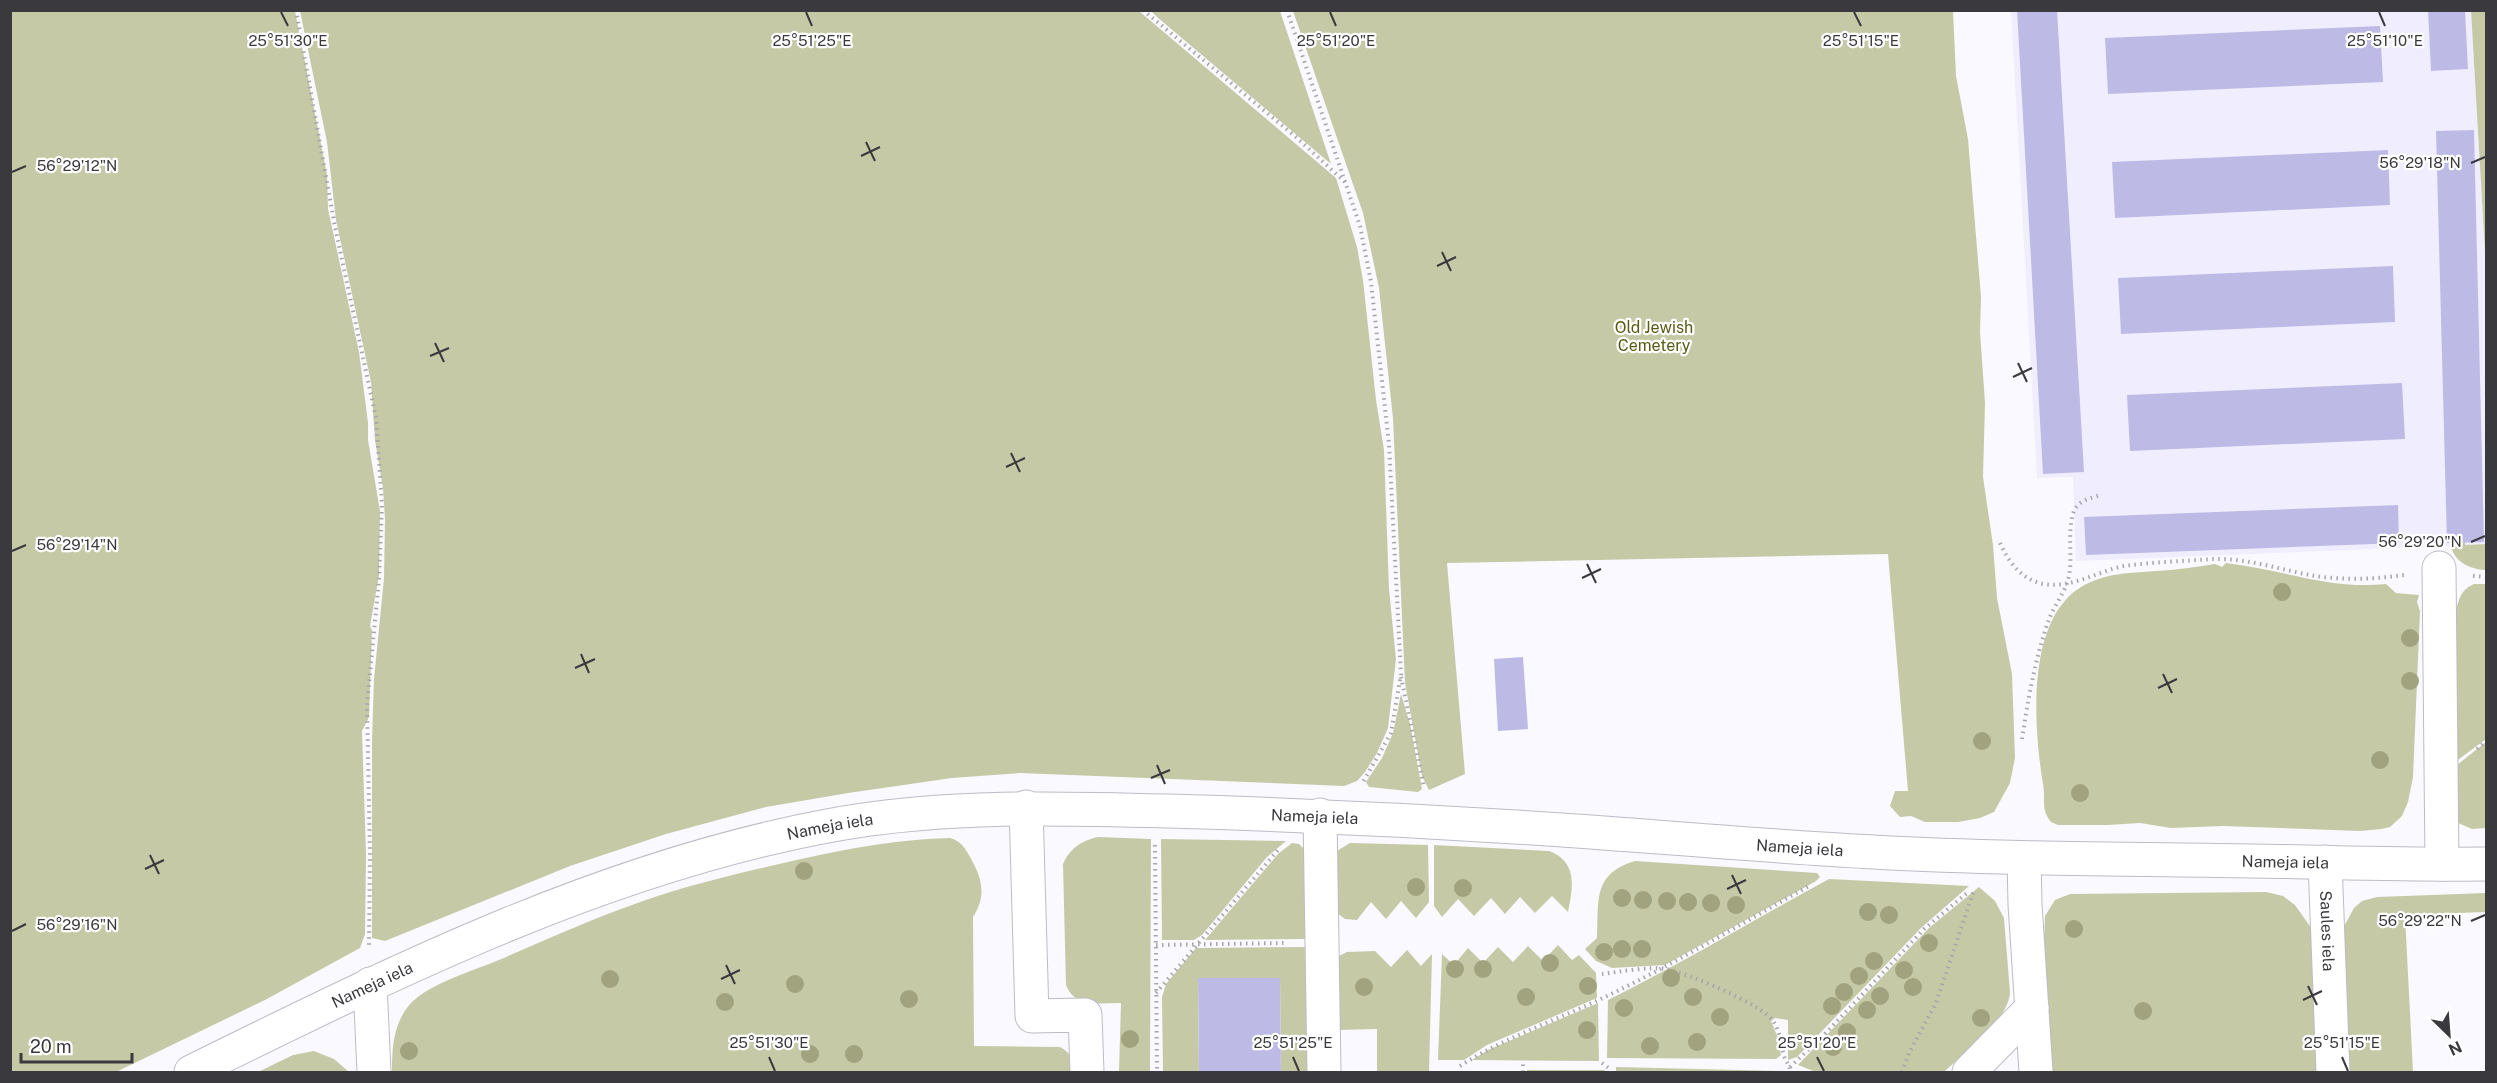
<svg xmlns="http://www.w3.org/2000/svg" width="2497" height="1083" font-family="'Public Sans',sans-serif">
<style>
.industrial{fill:#f0edfe}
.green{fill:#c6c9a6}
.building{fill:#bdbbe6}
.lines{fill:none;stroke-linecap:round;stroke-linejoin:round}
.street-casing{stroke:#bcbcc6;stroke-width:35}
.secondary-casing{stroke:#bcbcc6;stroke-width:35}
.path{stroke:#a5a5aa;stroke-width:4;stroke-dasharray:1.5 4.5;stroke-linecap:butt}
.street{stroke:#fff;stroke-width:33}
.secondary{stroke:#fff;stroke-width:33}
.tree{fill:#a1a27e}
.ticks{fill:none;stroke:#3a3a3e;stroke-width:2}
.labels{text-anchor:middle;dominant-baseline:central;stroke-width:4.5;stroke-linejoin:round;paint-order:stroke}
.park-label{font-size:16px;fill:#595b15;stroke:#fff}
.street-label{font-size:16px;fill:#3a3a3e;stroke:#fff}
.ticks-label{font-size:15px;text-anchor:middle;fill:#3a3a3e;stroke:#fff;stroke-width:4.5;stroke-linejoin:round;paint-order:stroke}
</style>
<rect width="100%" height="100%" fill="#f9f9ff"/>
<path class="industrial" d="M2011 11H2471L2486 269V544L2465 545 2449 536 2450 546 2076 561 2073 477 2037 478Z"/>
<g class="green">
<path d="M10 11H295L327 175 328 209 359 352 368 423V440L380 511 379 575 370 626 372 630 369 717 362 731 366 854 365 934 360 948 265 1000 116 1072H11Z"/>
<path d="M300 11H1139L1336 178 1357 247 1363 280 1376 400 1384 450 1389 589 1396 659 1388 728 1377 753 1365 772 1357 781 1344 786 1020 773 952 778 848 793 766 807 666 834 570 866 385 941 372 938V741L374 679 384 578 385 519 383 488 375 440 371 382 336 220 327 142Z"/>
<path d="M1151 11H1280L1331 164 1157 17Z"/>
<path d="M1293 11H1953L1956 76 1968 139 1981 297 1980 332 1985 403 1983 477 1993 545 1997 598 2012 674 2015 758 2010 783 1994 812 1980 818 1958 822H1925L1911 816 1900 817 1890 806 1895 791H1908L1888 554 1447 563 1465 774 1429 790 1422 776 1405 683 1393 418 1379 288 1363 213Z"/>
<path d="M2471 11H2486V269Z"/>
<path d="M2449 535H2465V545L2486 544V570C2464 569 2450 558 2449 535Z"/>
<path d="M2226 563C2280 569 2331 590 2386 584L2396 593 2419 595 2417 602 2420 611 2413 777 2408 802 2402 816 2390 827 2381 829 2360 831 2223 826 2171 828 2140 823 2108 825H2058L2051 822C2040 808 2046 800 2043 784 2034 729 2025 621 2081 587 2104 573 2130 573 2156 571 2176 570 2196 567 2215 564L2222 567Z"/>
<path d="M2474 584H2486V739L2451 765 2456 611C2459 598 2461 590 2474 584Z"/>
<path d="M1401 694 1410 724 1422 789 1418 792 1369 787 1366 782 1382 758 1393 733Z"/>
<path d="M2486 742V828L2472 829 2456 822 2452 769Z"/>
<path d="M1098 837 1151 839 1150 1072H1119L1121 1003C1099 1003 1075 1008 1066 985L1063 864C1069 849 1082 840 1098 837Z"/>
<path d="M950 838C961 841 965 848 970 857 982 878 987 895 973 917L974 1046 1060 1047C1071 1053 1074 1060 1076 1072H392C392 1048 393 1024 410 1004 430 983 473 971 499 960 547 939 594 918 643 901 694 883 748 871 801 859 851 848 900 839 950 838Z"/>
<path d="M1161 839 1286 841 1267 857 1202 935 1194 940H1162Z"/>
<path d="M1292 843 1299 844 1308 853 1309 935 1304 939 1205 940 1278 854Z"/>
<path d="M1350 843 1428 845 1429 902 1416 918 1401 901 1386 919 1371 902 1357 920 1345 919 1336 912 1337 851Z"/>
<path d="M1434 845 1549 851C1578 862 1573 887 1568 912L1552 896 1535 913 1520 897 1505 914 1491 898 1474 916 1458 899 1442 917 1434 906Z"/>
<path d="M1635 861 1817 873 1820 877 1816 881 1665 965 1612 968 1596 961 1585 949 1597 938C1599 901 1592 874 1635 861Z"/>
<path d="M1829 879 1969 886 1921 928 1797 1057 1788 1060V1020L1775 1018 1771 1021 1778 1038 1781 1055 1776 1059 1607 1058 1608 1000C1683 963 1755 919 1829 879Z"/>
<path d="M1979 887 1995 901 2004 918 2010 993C2007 1022 1965 1052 1944 1072H1816L1798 1065 1929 928Z"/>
<path d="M2266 892 2283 896 2295 905 2314 932 2320 1072H2049L2043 973 2045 916 2055 900 2070 894Z"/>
<path d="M2486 893V912L2405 915 2413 1072H2346L2342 930 2354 908 2362 901 2377 897Z"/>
<path d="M1558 945 1572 960 1579 955 1596 973 1597 998 1487 1045 1464 1060H1438L1442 954 1454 965 1468 948 1483 963 1498 947 1513 962 1528 946 1543 961Z"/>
<path d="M1309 947 1307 1072H1281L1280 978 1198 979 1199 1072H1163L1162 997 1166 984 1196 948Z"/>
<path d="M1407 950 1421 966 1432 954 1429 1072H1377V1029L1337 1030 1339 956 1347 952 1375 951 1391 967Z"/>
<path d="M1598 1003 1599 1061 1472 1060 1488 1050Z"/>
<path d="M314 1051 334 1059 349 1072H258L293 1055Z"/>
<path d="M1616 1067 1784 1071 1616 1072Z"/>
<rect x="1527" y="1070" width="78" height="2"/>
</g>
<g class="building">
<path d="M2017 10H2057L2084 472 2043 474Z"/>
<path d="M2428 10H2465L2468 69 2431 71Z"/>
<path d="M2380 26 2383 82 2108 94 2105 38Z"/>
<path d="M2474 130 2484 542 2447 543 2436 131Z"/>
<path d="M2388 150 2390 205 2115 218 2112 162Z"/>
<path d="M2393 266 2395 322 2121 334 2118 278Z"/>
<path d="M2402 383 2405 439 2130 451 2127 395Z"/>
<path d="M2398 505 2399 543 2086 555 2084 517Z"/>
<path d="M1523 657 1528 729 1498 731 1494 659Z"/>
<path d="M1198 978H1280L1281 1072H1199Z"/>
</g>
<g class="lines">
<g class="street-casing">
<g id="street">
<path d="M2439 568 2442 864"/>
<path d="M1026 807 1032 1016 1085 1015 1087 1072"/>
<path d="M1320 815 1324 1072"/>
<path d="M2024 858 2025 904 2036 1072"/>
<path id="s1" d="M2325 862 2333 1072"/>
<path d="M370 984 374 1072"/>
<path d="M1969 1072 2032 1008"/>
</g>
</g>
<g class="secondary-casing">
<g id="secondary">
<path id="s2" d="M191 1072C398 970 609 865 838 824 947 805 1058 808 1168 811 1309 815 1450 822 1591 832 1685 839 1780 847 1874 852 1999 859 2125 859 2251 861 2329 862 2408 865 2486 864"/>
</g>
</g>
<g class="path">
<path d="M296 10 335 227 376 418 382 504 379 579 367 705 370 855 369 948"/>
<path d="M1143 10 1296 137 1345 182"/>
<path d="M1287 10 1360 226 1371 282 1389 444 1401 674 1391 733 1362 784"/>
<path d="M2000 543C2009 563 2022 580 2044 584 2071 589 2098 571 2124 566 2153 562 2184 561 2214 559 2251 558 2286 572 2322 577 2349 580 2377 579 2404 575"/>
<path d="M2473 576 2486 577"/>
<path d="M1401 677 1424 787"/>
<path d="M2022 739C2028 700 2035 659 2048 622 2053 607 2064 594 2068 580 2074 558 2066 533 2074 511 2079 500 2091 498 2101 495"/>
<path d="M2477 749 2486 741"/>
<path d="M1155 845 1157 1072"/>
<path d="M1156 945 1286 943"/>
<path d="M1602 974C1618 972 1652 966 1666 969 1687 973 1762 1004 1773 1021 1780 1031 1781 1044 1784 1056 1786 1062 1790 1065 1790 1072"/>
<path d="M1156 993 1278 850"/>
<path d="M1602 1063 1610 1069V1072"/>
<path d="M1460 1066C1507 1036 1560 1019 1609 995 1678 962 1744 922 1811 885"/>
<path d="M1790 1067 1824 1035 1924 929 1967 893"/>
<path d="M1523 1072V1064"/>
<path d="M1902 1072 1909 1053 1936 1003 1974 890"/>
</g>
<use href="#street" class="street"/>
<use href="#secondary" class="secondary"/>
</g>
<g class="tree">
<circle cx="2282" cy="592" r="9"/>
<circle cx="2410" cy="638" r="9"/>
<circle cx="2410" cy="681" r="9"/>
<circle cx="1982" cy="741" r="9"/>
<circle cx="2380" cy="760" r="9"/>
<circle cx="2080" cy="793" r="9"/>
<circle cx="804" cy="871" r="9"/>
<circle cx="1416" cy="887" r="9"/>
<circle cx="1463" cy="888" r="9"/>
<circle cx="1622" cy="898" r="9"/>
<circle cx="1643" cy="900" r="9"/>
<circle cx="1667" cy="901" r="9"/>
<circle cx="1688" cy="902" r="9"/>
<circle cx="1711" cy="903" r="9"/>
<circle cx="1736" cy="905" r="9"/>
<circle cx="1868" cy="912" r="9"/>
<circle cx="1889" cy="915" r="9"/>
<circle cx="2074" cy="929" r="9"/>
<circle cx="1929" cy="943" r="9"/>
<circle cx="1622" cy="949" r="9"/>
<circle cx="1642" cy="949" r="9"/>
<circle cx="1604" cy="952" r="9"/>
<circle cx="1874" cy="961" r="9"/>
<circle cx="1550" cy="963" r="9"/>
<circle cx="1455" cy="969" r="9"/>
<circle cx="1483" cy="969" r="9"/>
<circle cx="1904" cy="970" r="9"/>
<circle cx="1859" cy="976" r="9"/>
<circle cx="1671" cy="978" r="9"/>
<circle cx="610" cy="979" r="9"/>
<circle cx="795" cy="984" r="9"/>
<circle cx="1588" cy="986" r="9"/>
<circle cx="1364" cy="987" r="9"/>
<circle cx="1913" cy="987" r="9"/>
<circle cx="1844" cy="992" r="9"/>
<circle cx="1880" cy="996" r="9"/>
<circle cx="1526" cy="997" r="9"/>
<circle cx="1693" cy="997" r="9"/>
<circle cx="909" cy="999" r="9"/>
<circle cx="725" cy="1002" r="9"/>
<circle cx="1832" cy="1006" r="9"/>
<circle cx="1624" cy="1008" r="9"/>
<circle cx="1867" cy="1010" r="9"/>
<circle cx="2143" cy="1011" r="9"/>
<circle cx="1720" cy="1017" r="9"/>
<circle cx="1981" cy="1018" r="9"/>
<circle cx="1587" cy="1030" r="9"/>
<circle cx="1847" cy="1032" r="9"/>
<circle cx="1130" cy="1039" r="9"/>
<circle cx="1697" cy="1042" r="9"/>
<circle cx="1650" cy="1046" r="9"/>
<circle cx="1833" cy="1047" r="9"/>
<circle cx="409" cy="1051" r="9"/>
<circle cx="810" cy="1054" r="9"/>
<circle cx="854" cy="1054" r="9"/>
</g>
<path class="ticks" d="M281 12 288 26M806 12 812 26M1330 12 1336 26M1854 12 1861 26M2379 12 2385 26M866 142 875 161M861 156 880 147M2471 163 2485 157M12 172 26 166M1442 252 1451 271M1437 266 1456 257M435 343 444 362M430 356 449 348M2018 363 2027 382M2013 377 2032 368M1011 453 1020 472M1006 467 1025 458M2471 542 2485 536M12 551 26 545M1587 564 1596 583M1582 578 1601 569M581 654 589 673M575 668 595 659M2163 674 2172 693M2158 688 2177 679M1157 765 1165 784M1151 778 1170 770M150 855 159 874M145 869 164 860M1732 875 1741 894M1727 889 1746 880M2471 921 2485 915M12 931 26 924M726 965 735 984M721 979 740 970M2308 986 2317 1005M2303 1000 2322 991M769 1057 775 1071M1293 1057 1299 1071M1817 1057 1824 1071M2342 1057 2348 1071"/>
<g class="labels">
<g class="park-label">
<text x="1654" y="327">Old Jewish<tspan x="1654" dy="18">Cemetery</tspan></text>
</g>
<g class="street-label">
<text stroke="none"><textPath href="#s2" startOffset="1173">Nameja iela</textPath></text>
<text stroke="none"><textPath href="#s2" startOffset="687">Nameja iela</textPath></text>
<text stroke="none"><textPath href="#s2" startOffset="1659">Nameja iela</textPath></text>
<text stroke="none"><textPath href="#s2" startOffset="2145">Nameja iela</textPath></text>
<text stroke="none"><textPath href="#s1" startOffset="69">Saules iela</textPath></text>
<text stroke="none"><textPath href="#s2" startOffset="201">Nameja iela</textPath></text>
</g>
</g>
<g class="ticks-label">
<text x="288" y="46">25°51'30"E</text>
<text x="812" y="46">25°51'25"E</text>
<text x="1336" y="46">25°51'20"E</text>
<text x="1861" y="46">25°51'15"E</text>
<text x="2385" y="46">25°51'10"E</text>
<text x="2420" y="168">56°29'18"N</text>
<text x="77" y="171">56°29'12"N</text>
<text x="2420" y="547">56°29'20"N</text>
<text x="77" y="550">56°29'14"N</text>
<text x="2420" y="926">56°29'22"N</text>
<text x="77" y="930">56°29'16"N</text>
<text x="769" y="1048">25°51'30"E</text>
<text x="1293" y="1048">25°51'25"E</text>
<text x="1817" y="1048">25°51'20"E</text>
<text x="2342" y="1048">25°51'15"E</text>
</g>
<rect width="2497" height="1083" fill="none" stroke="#3a3a3e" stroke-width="24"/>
<g transform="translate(2449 1035) rotate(155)" stroke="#ffffff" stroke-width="4.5" paint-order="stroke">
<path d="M0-4.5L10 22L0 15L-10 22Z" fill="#3a3a3e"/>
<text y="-9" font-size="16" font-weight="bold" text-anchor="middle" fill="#3a3a3e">N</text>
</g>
<path d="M21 1053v9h111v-9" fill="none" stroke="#3a3a3e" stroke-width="3"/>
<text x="30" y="1053" font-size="18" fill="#3a3a3e" stroke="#ffffff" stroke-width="4.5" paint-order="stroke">20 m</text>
</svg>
